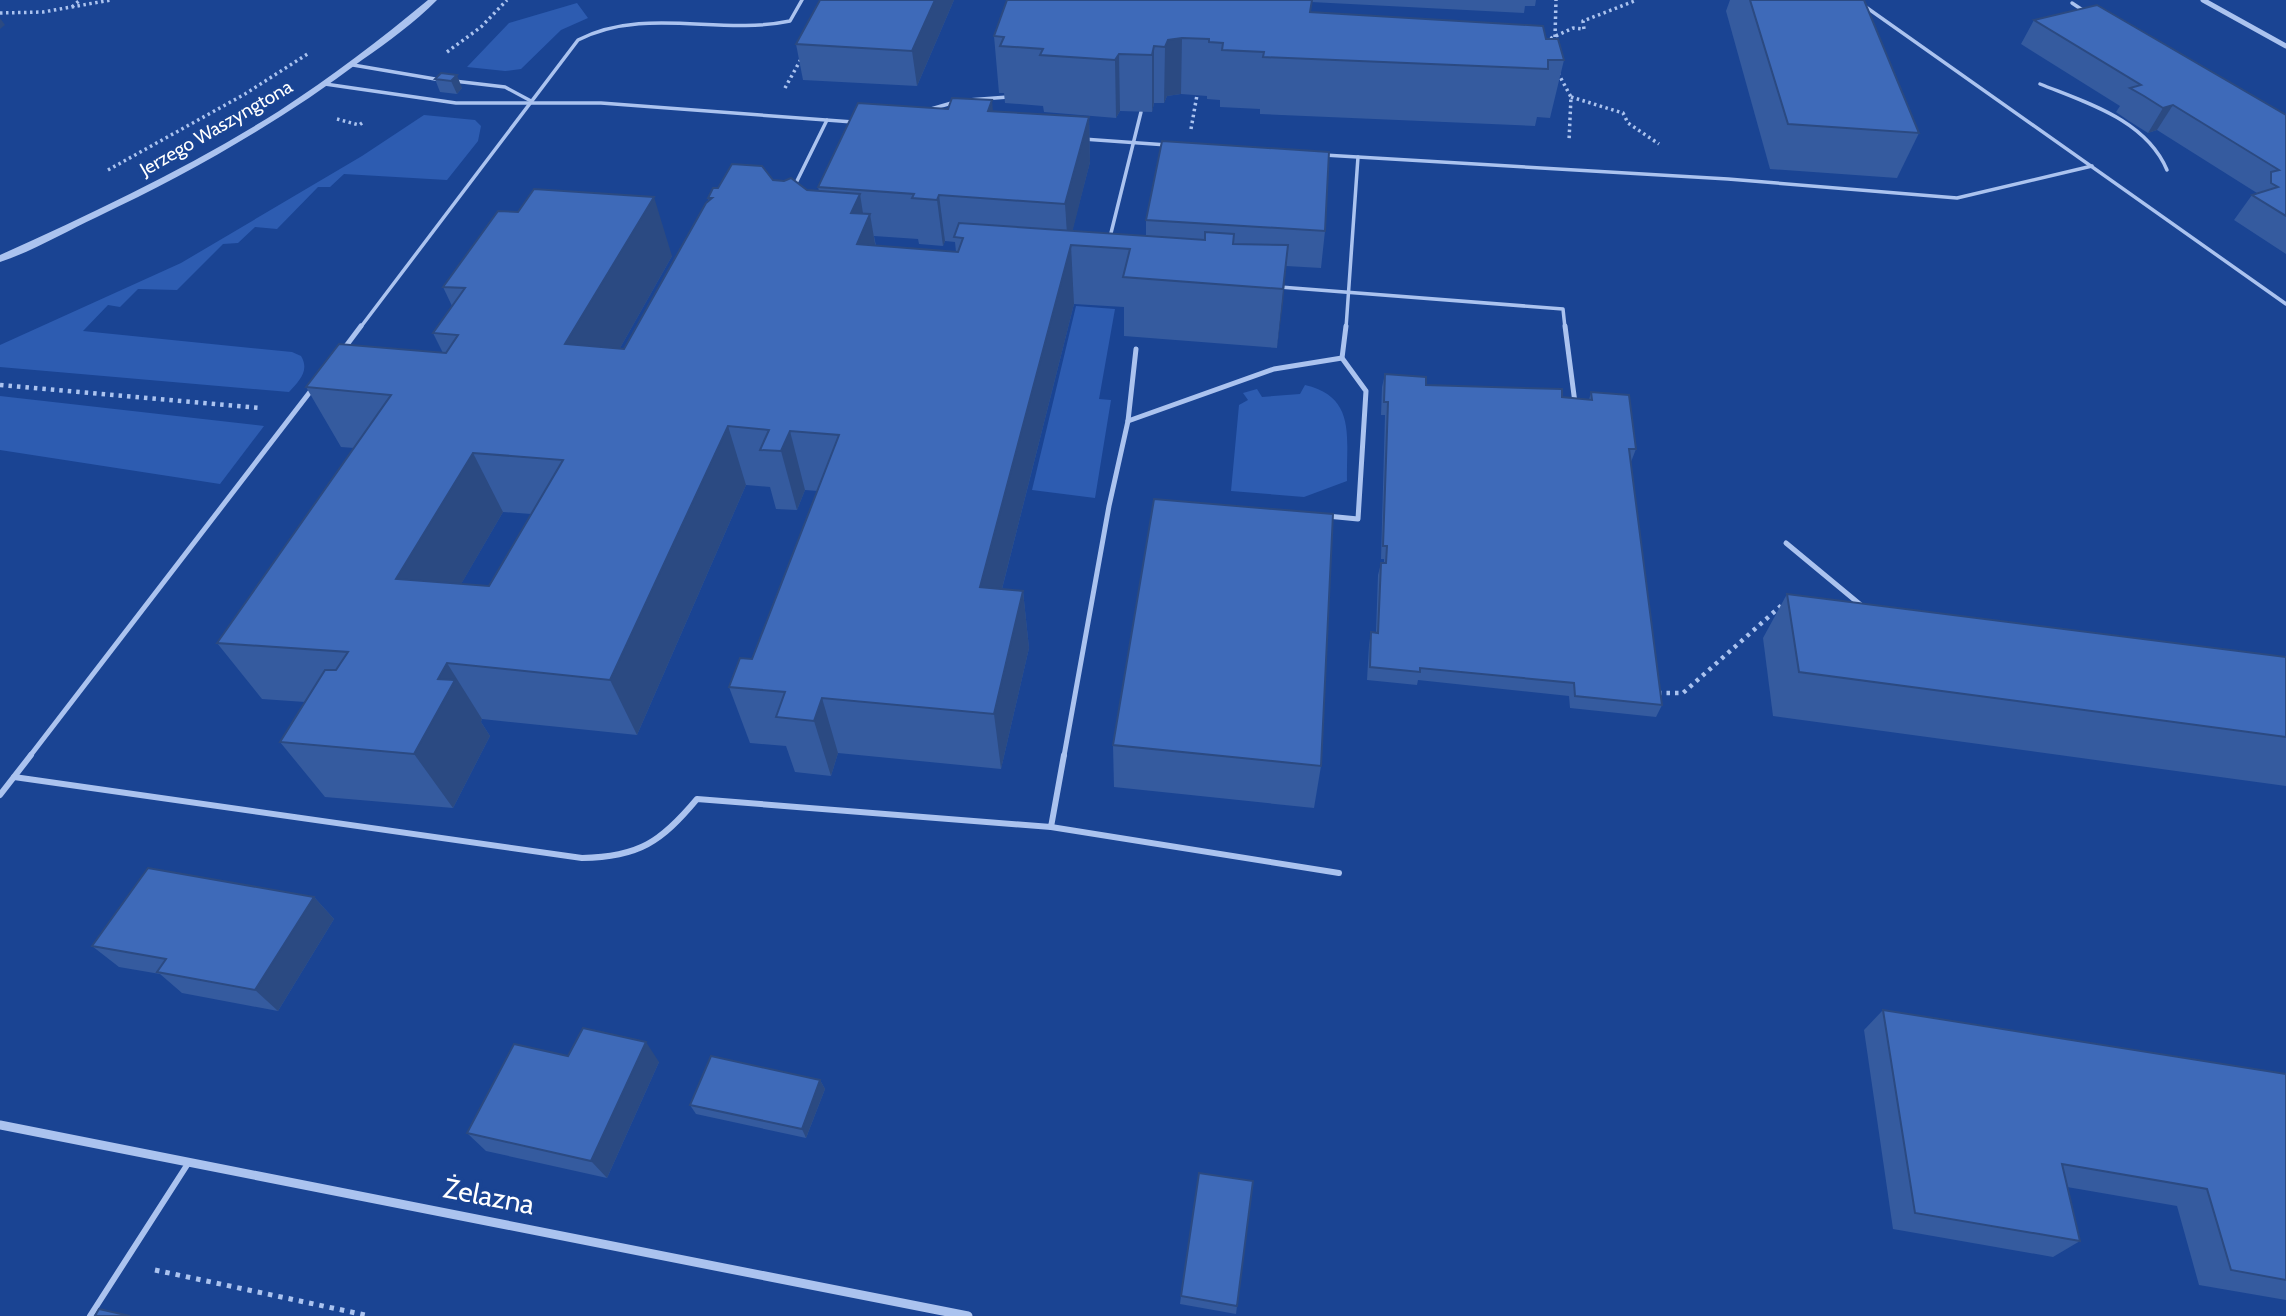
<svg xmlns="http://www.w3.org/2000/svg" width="2286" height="1316" font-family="Cabin,sans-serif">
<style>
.green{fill:#2d5cb1}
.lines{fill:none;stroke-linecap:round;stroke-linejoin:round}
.path-far2{stroke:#abc3ef;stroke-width:3.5;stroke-dasharray:2.5 3.5;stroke-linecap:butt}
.path-far1{stroke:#abc3ef;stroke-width:4.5;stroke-dasharray:3.5 5;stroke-linecap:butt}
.path{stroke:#abc3ef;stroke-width:5;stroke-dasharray:4.5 6;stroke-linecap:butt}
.service-far2{stroke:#abc3ef;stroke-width:3.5}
.service-far1{stroke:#abc3ef;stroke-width:5}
.service{stroke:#abc3ef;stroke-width:6}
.minor-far1{stroke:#abc3ef;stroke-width:5}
.minor{stroke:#abc3ef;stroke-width:9}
.tertiary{fill:#abc3ef;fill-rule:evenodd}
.wall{fill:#355b9f;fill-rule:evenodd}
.shaded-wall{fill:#2b4a82}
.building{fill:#3e6ab9;stroke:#2b4a82;stroke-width:2;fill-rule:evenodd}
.labels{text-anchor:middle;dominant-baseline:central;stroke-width:7;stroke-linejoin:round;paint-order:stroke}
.far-street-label{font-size:19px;fill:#fff;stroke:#1a4493}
.near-street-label{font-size:28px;fill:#fff;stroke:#1a4493}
</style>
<rect width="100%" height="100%" fill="#1a4493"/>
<g class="green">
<path d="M577 3 588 18 561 30 521 69 505 71 467 67 509 23Z"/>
<path d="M424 115 475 120 481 126 478 141 447 180 344 174 330 187H318L277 229 255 227 238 243 223 244 177 290 138 289 120 307 108 305 83 331 292 352 301 356C310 371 299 381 289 392L0 367V345L181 263 362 156Z"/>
<path d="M1076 306 1115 309 1099 399 1111 400 1095 498 1032 490Z"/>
<path d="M1305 385C1357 397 1346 438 1347 481L1304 497 1231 491 1239 405 1248 400 1243 393 1257 389 1262 397 1300 394Z"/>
<path d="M0 396 264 426 220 484 0 450Z"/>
</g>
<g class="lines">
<g class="path-far2">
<path d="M72 7 80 0"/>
<path d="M0 13 43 12 111 0"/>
<path d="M1555 37 1556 0"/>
<path d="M1545 41 1573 28 1584 29 1583 21 1637 0"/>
<path d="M447 52 481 27 507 0"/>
<path d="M1558 73 1571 97 1569 141"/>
<path d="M785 88 801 59"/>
<path d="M1571 97 1623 113 1628 123 1659 144"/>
<path d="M337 119 359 125 365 121"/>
<path d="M1191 129 1197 95"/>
<path d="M108 170 245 94 309 53"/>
</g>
<g class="path-far1">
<path d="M0 385 261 408"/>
<path d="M1658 693H1683L1783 604"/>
</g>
<path class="path" d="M155 1270 370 1316"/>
<g class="service-far2">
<path d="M1856 0 2286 304"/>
<path d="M2072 3 2084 11"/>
<path d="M353 65 441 80"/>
<path d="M454 81 505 87 531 101"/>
<path d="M325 84 456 103H601L853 122"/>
<path d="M2040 84C2087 103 2146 120 2167 170"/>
<path d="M968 100 1008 97"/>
<path d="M931 109 955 102"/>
<path d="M1083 139 1167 145"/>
<path d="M1324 155 1728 179 1957 198 2092 166"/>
<path d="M794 187 827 120"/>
<path d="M1111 233 1141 112"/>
<path d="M1280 287 1563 309 1565 328"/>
<path d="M360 328 578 40C646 6 718 36 790 21L802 0"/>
<path d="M1346 328 1358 157"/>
</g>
<g class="service-far1">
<path d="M1565 326 1575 403"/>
<path d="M343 350 361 326"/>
<path d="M1128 421 1274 369 1342 358"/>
<path d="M1327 516 1358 519 1366 391 1342 358 1346 326"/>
<path d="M1786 543 1862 606"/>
<path d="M30 756 313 388"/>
<path d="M1064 756 1109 506 1128 421 1136 349"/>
</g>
<g class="service">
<path d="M14 777 582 858C639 857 661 842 697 799L1051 827 1064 755"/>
<path d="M0 795 31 755"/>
<path d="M1051 827 1339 873"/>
<path d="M90 1316 189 1162"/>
</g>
<path class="minor-far1" d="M2203 0 2286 46"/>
<path class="minor" d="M0 1125 968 1316"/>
<path class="tertiary" d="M428 0H437C415 22 388 42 362 60 280 122 190 173 97 217 65 232 33 251 0 262V255C95 212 190 167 279 111 331 77 380 40 428 0Z"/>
</g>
<g class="wall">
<path d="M954 0 917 86 803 80 796 44Z"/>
<path d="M1007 0H1536L1535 6H1525L1524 13 1311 2 1310 12 1546 39 1564 60 1550 118 1537 117 1535 126 1260 114V109L1220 107V100L1207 99V96L1181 94 1167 96 1164 103H1154L1152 112 1120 111 1116 118 1044 112 1043 106 1005 103 1004 93H999L994 36Z"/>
<path d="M1730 0H1864L1919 133 1897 178 1770 169 1726 11Z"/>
<path d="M2034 20 2286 115V254L2234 220 2252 195 2257 193 2157 130 2148 133 2129 121 2116 112 2120 106 2021 44Z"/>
<path d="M441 73 462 88 457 94 440 92 435 79Z"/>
<path d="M993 111 1089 117 1090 162 1072 231 1146 236V220L1325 231 1321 268 1286 266 1277 348 1124 336V307L1074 304 1002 589 1023 591 1029 648 1001 769 838 753 831 776 795 772 786 746 750 743 729 687 752 659 818 491 805 490 797 510 776 509 770 487 746 485 637 735 482 719 481 722 490 736 453 808 325 797 280 742 305 702 262 699 217 643 354 448 341 447 306 387 443 353 433 333 452 306 443 287 672 256 620 348 624 349 709 201 708 198 718 188 773 180 807 190 819 191 818 187ZM874 236 918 239 919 244 943 246 945 241 955 242 956 252 876 246ZM503 512 531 514 489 586 461 584Z"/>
<path d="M1385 374 1426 385 1562 397 1589 400 1591 392 1636 449 1631 462 1662 705 1656 717 1570 708 1569 696 1418 680 1417 685 1367 680 1369 645 1371 632H1376L1378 575 1381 563H1384V559H1381L1385 415H1381L1382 387Z"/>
<path d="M1787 594 2286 657V786L1773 716 1763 638Z"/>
<path d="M1113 745 1321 766 1314 808 1114 787Z"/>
<path d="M314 897 334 919 278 1011 182 993 160 974 119 967 92 946Z"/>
<path d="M1883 1010 2286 1074V1300L2199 1285 2177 1206 2067 1187 2080 1241 2053 1257 1893 1229 1864 1030Z"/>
<path d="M568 1056 659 1062 607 1178 486 1151 467 1133Z"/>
<path d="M820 1080 825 1089 806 1138 696 1114 690 1105Z"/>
<path d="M1181 1296 1237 1306 1236 1314 1180 1304Z"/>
</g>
<g class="shaded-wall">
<path d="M935 0H954L917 86 912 51Z"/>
<path d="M0 18 5 25 0 29Z"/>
<path d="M1182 38 1181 94 1167 96 1164 103 1165 47 1168 40Z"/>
<path d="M1154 46V103L1152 112V55Z"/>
<path d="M1119 54 1120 111 1116 118 1115 60Z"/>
<path d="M457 75 462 88 457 94 451 81Z"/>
<path d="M992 100 996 145 988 111Z"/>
<path d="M2173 105 2157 130 2148 133 2163 108Z"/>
<path d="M1089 117 1090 162 1068 249 1065 204Z"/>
<path d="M860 194 865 226 870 214 880 273 868 303 851 213Z"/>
<path d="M939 195 945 241 943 246 937 200Z"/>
<path d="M654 197 672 256 589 403 565 344Z"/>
<path d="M1071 245 1074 304 988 644 980 587Z"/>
<path d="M1288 245 1283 304 1277 348 1283 289Z"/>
<path d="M728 426 746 485 637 735 610 680Z"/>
<path d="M790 431 805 490 797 510 781 451Z"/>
<path d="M473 453 503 512 431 636 396 579Z"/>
<path d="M1023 591 1029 648 1001 769 994 714Z"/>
<path d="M447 663 482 719 481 722 490 736 453 808 414 754 438 679Z"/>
<path d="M822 698 838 753 831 776 814 721Z"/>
<path d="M314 897 334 919 278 1011 255 990Z"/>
<path d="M646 1042 659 1062 607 1178 591 1161Z"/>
<path d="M820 1080 825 1089 806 1138 802 1129Z"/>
</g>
<g class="building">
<path d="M820 0H935L912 51 796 44Z"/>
<path d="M1007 0H1312L1310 12 1543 26 1546 39H1558L1564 60H1548V69L1263 57 1264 52 1222 50 1223 43 1209 42V39L1182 38 1168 40 1165 47 1154 46 1152 55 1119 54 1115 60 1040 55 1043 49 1000 46 1004 37 994 36Z"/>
<path d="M1750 0H1864L1919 133 1788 124Z"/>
<path d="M2097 5 2286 115V216L2252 195 2278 187 2271 183V172L2279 170 2173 105 2163 108 2144 96 2130 88 2141 85 2034 20Z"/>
<path d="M441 73 457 75 451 81 435 79Z"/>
<path d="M952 98 992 100 988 111 1089 117 1065 204 939 195 937 200 912 198 914 194 818 187 858 103 948 109Z"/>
<path d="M1162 141 1329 152 1325 231 1146 220Z"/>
<path d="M732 164 762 166 773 180 784 181 791 178 807 190 860 194 851 213 870 214 857 244 958 252 963 238 954 237 959 223 1205 240V232L1234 234 1233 244 1288 245 1283 289 1123 277 1130 249 1071 245 980 587 1023 591 994 714 822 698 814 721 776 717 785 692 729 687 740 658 752 659 839 435 790 431 781 451 760 450 769 430 728 426 610 680 447 663 438 679 455 680 414 754 280 742 325 670H336L348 652 217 643 391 395 306 387 339 344 446 353 458 335 433 333 465 288 443 287 498 211 518 212 534 189 654 197 565 344 624 349 706 203 712 198H708L713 188H718ZM473 453 563 460 489 586 396 579Z"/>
<path d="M1385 374 1426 377V385L1562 389V397L1592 400 1591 392 1629 395 1636 449H1629L1662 705 1575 696 1574 683 1420 668V672L1370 667 1371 632 1378 633 1381 563H1386L1387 546H1383L1388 402H1384Z"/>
<path d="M1154 499 1333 514 1321 766 1113 745Z"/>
<path d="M1787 594 2286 657V737L1799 672Z"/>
<path d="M148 868 314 897 255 990 157 972 166 959 92 946Z"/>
<path d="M1883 1010 2286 1074V1280L2231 1270 2207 1189 2062 1164 2080 1241 1915 1213Z"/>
<path d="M583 1028 646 1042 591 1161 467 1133 514 1044 568 1056Z"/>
<path d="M711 1056 820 1080 802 1129 690 1105Z"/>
<path d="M1199 1173 1253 1181 1237 1306 1181 1296Z"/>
<path d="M99 1309 130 1316H95Z"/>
</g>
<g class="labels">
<g class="far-street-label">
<text transform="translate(216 128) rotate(-30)">Jerzego Waszyngtona</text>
</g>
<g class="near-street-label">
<text transform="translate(489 1196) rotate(11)">Żelazna</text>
</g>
</g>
</svg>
